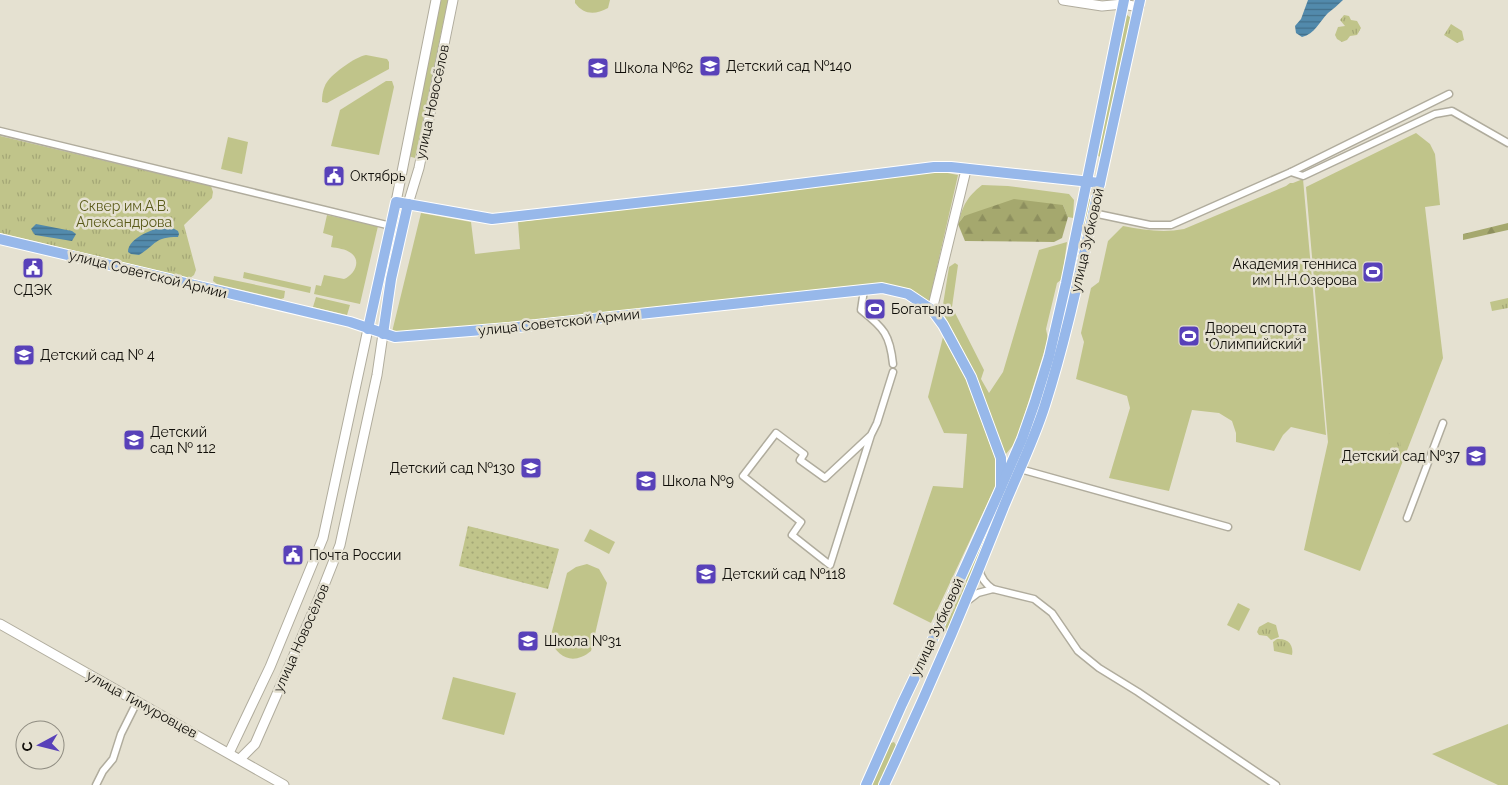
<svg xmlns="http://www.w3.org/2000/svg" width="1508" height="785" font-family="Raleway,sans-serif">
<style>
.grass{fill:#c0c48a}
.forest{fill:url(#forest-firs)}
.park{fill:url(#park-tufts)}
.garden{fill:url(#garden-dots)}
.water{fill:url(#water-rules)}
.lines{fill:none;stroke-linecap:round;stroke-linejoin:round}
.street-casing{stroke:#b0ac9d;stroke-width:9}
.secondary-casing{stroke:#b0ac9d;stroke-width:11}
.primary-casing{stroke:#fff;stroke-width:12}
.street{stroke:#fff;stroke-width:6}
.secondary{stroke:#fff;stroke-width:9}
.primary{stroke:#97b8ea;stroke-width:10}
.labels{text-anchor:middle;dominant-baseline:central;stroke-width:5;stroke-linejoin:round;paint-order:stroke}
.poi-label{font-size:14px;fill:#0f0d08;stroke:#e5e1d1;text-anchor:start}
.street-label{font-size:14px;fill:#0f0d08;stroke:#e5e1d1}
.park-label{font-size:14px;fill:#5a5b1a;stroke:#e5e1d1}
</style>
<defs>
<pattern id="forest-firs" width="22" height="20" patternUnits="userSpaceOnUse" patternTransform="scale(1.25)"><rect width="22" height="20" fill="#a5a86e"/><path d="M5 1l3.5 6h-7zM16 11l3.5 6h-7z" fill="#8d8f5e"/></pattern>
<pattern id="park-tufts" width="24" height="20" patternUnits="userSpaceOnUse" patternTransform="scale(1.25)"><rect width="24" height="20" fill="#c0c48a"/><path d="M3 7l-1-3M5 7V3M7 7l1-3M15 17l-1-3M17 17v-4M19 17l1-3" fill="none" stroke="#a4a776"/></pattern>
<pattern id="garden-dots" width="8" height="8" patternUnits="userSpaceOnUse" patternTransform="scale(1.25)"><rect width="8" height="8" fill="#c0c48a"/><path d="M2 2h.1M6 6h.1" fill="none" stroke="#a4a776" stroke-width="1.8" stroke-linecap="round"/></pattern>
<pattern id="water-rules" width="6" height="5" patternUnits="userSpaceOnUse" patternTransform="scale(1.25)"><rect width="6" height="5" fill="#528aac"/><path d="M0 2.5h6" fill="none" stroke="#426f8a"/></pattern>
</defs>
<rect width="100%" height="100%" fill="#e5e1d1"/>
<g class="grass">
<path d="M440 0H448L415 158 408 156Z"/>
<path d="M575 0H610L608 8C595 15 584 15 575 3Z"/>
<path d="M1127 15 1131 18V23L1100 157 1097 155 1125 16Z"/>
<path d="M366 55 387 59 389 62V69L327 103 322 102C322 95 323 88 327 82 333 73 355 57 366 55Z"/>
<path d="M386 81H392L394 87 379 155 331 146 340 110Z"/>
<path d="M1416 133 1430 144 1435 154 1440 205 1425 207 1443 358 1360 571 1304 550 1328 442 1306 187Z"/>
<path d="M228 137 248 142 242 174 221 169Z"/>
<path d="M937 171 958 175 929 302 910 289 882 283 396 334 392 332 421 213 471 222 475 254 520 249 518 222Z"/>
<path d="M1303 179 1326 435 1291 427 1283 435 1274 451 1236 442V433L1232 421 1219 413 1192 410 1169 491 1109 478 1130 408 1127 396 1076 379 1084 342 1081 333 1091 288 1099 282 1108 241 1123 226C1145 230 1163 233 1184 229L1286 186 1290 183H1293Z"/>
<path d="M982 185 1008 186 1069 194 1074 200 1073 218 1068 217 1063 205 964 216 958 224C963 205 967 197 982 185Z"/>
<path d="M1088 198 1091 200 1090 204 1073 285 1041 406 1020 458 1019 457Z"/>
<path d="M327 215 378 226 360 304 314 294 316 285 321 286 324 275 344 279C354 275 362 261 351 253 346 249 337 248 331 247L333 236 323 233Z"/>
<path d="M1067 242 1062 279 1057 283 1046 329 1048 339 1016 442 1005 455 976 375 942 311 949 267 955 263 958 265 952 307 984 370 981 379 989 393 1003 372 1039 250Z"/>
<path d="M244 272 311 287 310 293 243 278Z"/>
<path d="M214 276 285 291 284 298 281 299 217 284 213 281Z"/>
<path d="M316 297 350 305 347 315 313 307Z"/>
<path d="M943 337 966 379 995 458 996 485 931 623 893 604 933 486 963 488 967 434 944 433 928 397Z"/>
<path d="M1006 487 950 627 946 632 943 631 944 626Z"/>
<path d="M590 529 615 542 609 554 584 541Z"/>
<path d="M587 564 599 569 607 583 591 651C574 665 558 659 550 639L567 573 576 567Z"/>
<path d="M1238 603 1250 609 1239 631 1227 625Z"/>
<path d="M453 677 516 693 504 735 442 719Z"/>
<path d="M1508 724V785H1498L1432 754Z"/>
<path d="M894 742 897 747 880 785H870L888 744Z"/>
</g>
<g class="forest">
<path d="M1014 199 1063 205 1068 217 1062 238 1054 242 965 241 958 224 964 216Z"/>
<path d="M1508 223V230L1463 240V234Z"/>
</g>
<g class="park">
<path d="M1344 15 1349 16 1351 20 1357 21 1361 28 1357 35 1350 36 1347 40 1342 42 1337 39 1335 35 1338 27 1345 26 1340 20Z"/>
<path d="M1451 24 1462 31 1464 40 1457 43 1444 35Z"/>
<path d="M0 136 211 186 213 192 212 198 184 225 196 270 194 275 190 278 0 233Z"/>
<path d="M1508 298V308L1492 311 1490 302Z"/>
<path d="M1399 433 1401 448 1390 450 1388 434Z"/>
<path d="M1268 622 1276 625 1279 637 1271 640 1267 636 1259 635 1257 632 1259 627Z"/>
<path d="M1277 639C1288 638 1294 645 1292 655L1274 651 1273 642Z"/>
</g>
<path class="garden" d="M468 526 559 549 548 589 459 566Z"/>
<g class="water">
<path d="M1308 0H1343C1338 5 1333 9 1328 13 1319 22 1315 34 1302 37L1296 33 1295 26 1301 19Z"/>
<path d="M36 224 72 231 76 234 72 241 35 235 31 229Z"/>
<path d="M169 226 178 231 179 234 178 237C154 237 157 244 139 255L131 254 128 252C128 237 157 227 169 226Z"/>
</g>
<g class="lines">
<g class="street-casing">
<g id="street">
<path d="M0 131 391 226"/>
<path d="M1291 172 1303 176 1435 114 1452 111 1508 143"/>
<path d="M1093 213 1150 225H1171L1291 172 1449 94"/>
<path d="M864 290 861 310C884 328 890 335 893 364"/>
<path d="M871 435 825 478 800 460 804 454 776 433 743 476 801 522 792 535 830 565 871 435 877 423 893 372"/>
<path d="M1020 469 1228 527"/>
<path d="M1407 518 1443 423"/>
<path d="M979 569C981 578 985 584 993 589"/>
<path d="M966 602 978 593 993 589 1034 599 1052 613 1078 651 1099 668 1138 692 1276 785"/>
<path d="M96 785 103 771 113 759 121 734 137 702"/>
</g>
</g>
<g class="secondary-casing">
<g id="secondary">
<path d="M1063 0 1102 6 1123 4 1139 7"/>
<path d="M396 202 436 0"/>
<path d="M408 204 419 168 453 0"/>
<path d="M932 310 966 170"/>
<path d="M0 624 284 785"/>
<path d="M229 753 270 667 323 538 368 329"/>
<path d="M240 759 255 744 319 598 340 545 377 375 383 334"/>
</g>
</g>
<g class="primary-casing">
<g id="primary">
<path d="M0 239 350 322 395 337 508 328 882 288 908 294 932 310 943 325 971 377 1001 458V487"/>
<path d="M368 329 396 202 492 219 743 191 934 167H951L1100 183"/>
<path d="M383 334 391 279 408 204"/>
<path d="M866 785 902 704 933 639 999 492 1022 439 1035 402 1049 357 1066 283 1124 0"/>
<path d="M884 785C927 693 967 600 1004 506 1018 472 1034 440 1045 405 1068 333 1083 257 1100 183 1113 122 1127 61 1140 0"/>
</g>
</g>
<use href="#street" class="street"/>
<use href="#secondary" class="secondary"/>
<use href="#primary" class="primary"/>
</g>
<defs>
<g id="school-square" transform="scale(1.125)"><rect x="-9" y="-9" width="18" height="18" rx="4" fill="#5841b9" stroke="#e5e1d1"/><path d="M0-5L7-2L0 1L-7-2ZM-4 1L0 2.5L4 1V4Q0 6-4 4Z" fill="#fff"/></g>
<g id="civic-square" transform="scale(1.125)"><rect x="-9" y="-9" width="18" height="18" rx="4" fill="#5841b9" stroke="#e5e1d1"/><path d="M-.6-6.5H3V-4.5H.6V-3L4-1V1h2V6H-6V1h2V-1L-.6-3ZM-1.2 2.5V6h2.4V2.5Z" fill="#fff"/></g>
<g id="stadium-square" transform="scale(1.125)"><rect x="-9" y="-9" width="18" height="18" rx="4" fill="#5841b9" stroke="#e5e1d1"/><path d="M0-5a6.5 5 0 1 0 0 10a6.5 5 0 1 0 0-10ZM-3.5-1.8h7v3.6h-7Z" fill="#fff"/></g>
</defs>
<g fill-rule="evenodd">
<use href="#school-square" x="710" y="66"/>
<use href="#school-square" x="598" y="68"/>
<use href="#civic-square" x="334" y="176"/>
<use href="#civic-square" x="33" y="268"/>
<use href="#stadium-square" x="1373" y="272"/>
<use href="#stadium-square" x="875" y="309"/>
<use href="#stadium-square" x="1189" y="336"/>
<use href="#school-square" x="24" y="355"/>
<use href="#school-square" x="134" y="440"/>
<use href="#school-square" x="1476" y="456"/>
<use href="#school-square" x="531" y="468"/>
<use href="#school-square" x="646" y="481"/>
<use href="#civic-square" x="293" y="555"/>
<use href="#school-square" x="706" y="574"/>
<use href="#school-square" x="528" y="641"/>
</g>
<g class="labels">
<g class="poi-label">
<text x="726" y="66">Детский сад №140</text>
<text x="614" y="68">Школа №62</text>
<text x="350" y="176">Октябрь</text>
<text x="1357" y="264" text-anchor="end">Академия тенниса<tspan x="1357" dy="16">им Н.Н.Озерова</tspan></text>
<text x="33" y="290" text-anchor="middle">СДЭК</text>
<text x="891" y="309">Богатырь</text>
<text x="1205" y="328">Дворец спорта<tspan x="1205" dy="16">"Олимпийский"</tspan></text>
<text x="40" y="355">Детский сад № 4</text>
<text x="150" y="432">Детский<tspan x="150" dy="16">сад № 112</tspan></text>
<text x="1460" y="456" text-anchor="end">Детский сад №37</text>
<text x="515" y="468" text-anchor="end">Детский сад №130</text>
<text x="662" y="481">Школа №9</text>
<text x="309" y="555">Почта России</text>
<text x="722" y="574">Детский сад №118</text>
<text x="544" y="641">Школа №31</text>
</g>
<g class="street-label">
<text transform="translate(432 102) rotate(-78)">улица Новосёлов</text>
<text transform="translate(1087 240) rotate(-77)">улица Зубковой</text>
<text transform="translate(148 274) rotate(14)">улица Советской Армии</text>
<text transform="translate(559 322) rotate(-6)">улица Советской Армии</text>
<text transform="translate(937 627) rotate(-65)">улица Зубковой</text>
<text transform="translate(301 638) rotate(-66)">улица Новосёлов</text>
<text transform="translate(142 704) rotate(29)">улица Тимуровцев</text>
</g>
<g class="park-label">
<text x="124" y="206">Сквер им.А.В.<tspan x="124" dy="16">Александрова</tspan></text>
</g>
</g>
<g transform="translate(40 745) rotate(263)"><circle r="24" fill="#e5e1d1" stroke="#8f8c81"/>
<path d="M0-4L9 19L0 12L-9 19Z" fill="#5841b9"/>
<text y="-8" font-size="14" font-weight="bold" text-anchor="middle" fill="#0f0d08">С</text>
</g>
</svg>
